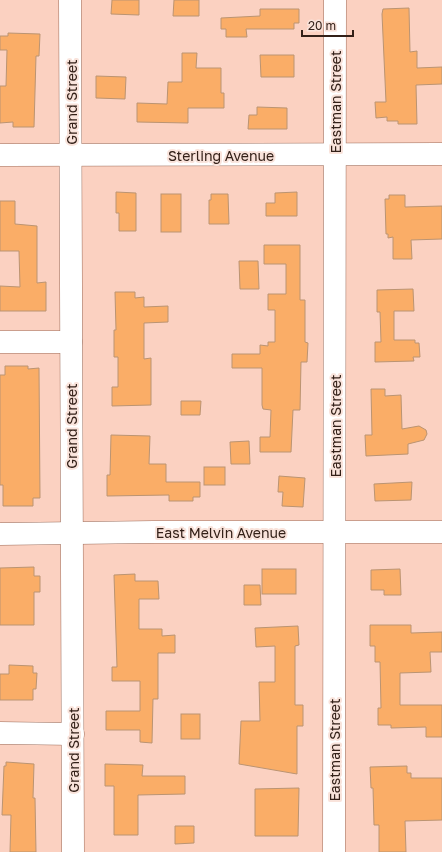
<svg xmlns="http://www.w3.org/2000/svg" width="442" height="852" font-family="'Golos Text',sans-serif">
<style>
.building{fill:#faad67;stroke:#bb9472}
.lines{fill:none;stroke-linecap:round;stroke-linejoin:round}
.minor-casing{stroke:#9b6c5a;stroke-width:23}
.minor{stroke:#fff;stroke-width:22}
.labels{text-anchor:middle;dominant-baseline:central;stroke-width:4;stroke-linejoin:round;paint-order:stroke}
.street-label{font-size:14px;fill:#332018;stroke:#f9e3db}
</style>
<rect width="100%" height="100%" fill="#fbd1c1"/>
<g class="building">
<path d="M112 0H139V15L111 14Z"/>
<path d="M174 0H199V16H173Z"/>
<path d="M409 8 410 52 417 51V68L442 67V84L416 85 417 124H398V121H387V117L376 118 375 102H386L382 14 383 9Z"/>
<path d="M260 9H299V23H294V29H246L247 37H226V29H221V18L260 16Z"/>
<path d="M8 33 40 34 39 56H36L34 127H13V122L0 123V86H6L7 50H0V36H8Z"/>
<path d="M182 53H197L196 68H221V93H224V108H188V123L137 122V103L167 104 168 82H182Z"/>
<path d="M260 55H294V77H261Z"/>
<path d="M96 76 126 77 125 99 96 98Z"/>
<path d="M257 107 287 108V129H248L249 115H257Z"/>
<path d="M116 192 136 193V231H119V213H116Z"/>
<path d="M297 192V216H266V203H275V193Z"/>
<rect x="161" y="194" width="20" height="38"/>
<path d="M211 194H228L229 224H209V200H211Z"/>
<path d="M389 195H405V207L442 206V239L411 240 412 259H393V237L388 238V234H386L385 199H389Z"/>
<path d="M0 201H15V224L37 226V283L46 282V311H0V286L20 287 19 251H0Z"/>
<path d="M264 245H300V300H305V342L308 343 307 362H301L300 410H293L291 452H260V437H270L271 410 263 409 262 405V368H232V354H260V345L268 346V342H275V310H268V294H286V264H264Z"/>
<path d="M239 261H258L259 289H240Z"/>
<path d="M413 289 414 311H394V340H415V343H419L420 357H413L414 361 375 362V342H381L380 312H377V290Z"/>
<path d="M115 292H135V298L144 297V307L168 306V322L144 323V359L151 358V405L112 406V387H118V357H114V330H116Z"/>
<path d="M5 366H28V369L39 368 40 498H33V506H3V485H0V375H5Z"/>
<path d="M371 389H385V396L401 395 402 429 419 426 426 430 427 434 424 440 408 444V454L366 456 365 435H372Z"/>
<path d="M181 401H201L200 415H181Z"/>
<path d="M111 435 150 436 149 464H166V482H200V497H193V501H169V495L107 496V475H110Z"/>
<path d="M249 441 250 464H231L230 442Z"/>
<rect x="204" y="467" width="21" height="18"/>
<path d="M279 476 305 478 303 507 282 506 283 492H278Z"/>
<path d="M412 482 411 500 375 501 374 484Z"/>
<path d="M34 567V576H40V592H34V625H0V568Z"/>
<rect x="262" y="569" width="34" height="25"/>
<path d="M400 569 401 595H384V590H371V570Z"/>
<path d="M135 574V581H158L159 599H139V629H162V636L175 635V653H158V699H153L152 743 140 742V730H106V711H140V681H112V667H117L114 575Z"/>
<path d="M244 585H260L261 605H244Z"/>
<path d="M370 625H411V633L442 632V652H430L431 672 400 673V705H442V737H426V727L391 728V725H378V708H381L380 662H375V646H370Z"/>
<path d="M298 626 299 645 295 646V705H303V726H297V774L239 764 241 721H260L259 682H275V646L256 647 255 628Z"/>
<path d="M9 665 33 666V673H37L36 689H33V700H0V674H9Z"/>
<rect x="181" y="714" width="19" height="25"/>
<path d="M6 762 34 764 33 798H35L36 852H10L11 815H2L4 766H6Z"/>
<path d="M105 764 143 765 142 776H185V794L138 795V835H114V786H105Z"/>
<path d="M407 766V773H411V778H442V820L405 821 406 852H379V825H374L373 788H371L370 767Z"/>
<path d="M299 788 298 836H255V789Z"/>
<path d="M175 826H194V843L175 844Z"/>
</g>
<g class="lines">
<g class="minor-casing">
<g id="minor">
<path d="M70 0 73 852"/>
<path d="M0 155 442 154"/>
<path d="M0 342H71"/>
<path d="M0 534 154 532H442"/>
<path d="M0 733 73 734"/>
<path d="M334 852 335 0"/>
</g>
</g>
<use href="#minor" class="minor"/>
</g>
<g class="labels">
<g class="street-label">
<text transform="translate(71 102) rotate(-90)">Grand Street</text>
<text transform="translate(335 102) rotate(-90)">Eastman Street</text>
<text x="221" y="155">Sterling Avenue</text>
<text transform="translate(71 426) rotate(-90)">Grand Street</text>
<text transform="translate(335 426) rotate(-90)">Eastman Street</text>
<text x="221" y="532">East Melvin Avenue</text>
<text transform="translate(73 750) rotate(-90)">Grand Street</text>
<text transform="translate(334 750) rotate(-90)">Eastman Street</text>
</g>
</g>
<path d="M302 30v6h51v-6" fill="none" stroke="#332018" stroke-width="2"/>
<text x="308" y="30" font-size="12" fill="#332018" stroke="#f9e3db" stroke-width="3" paint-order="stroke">20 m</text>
</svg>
